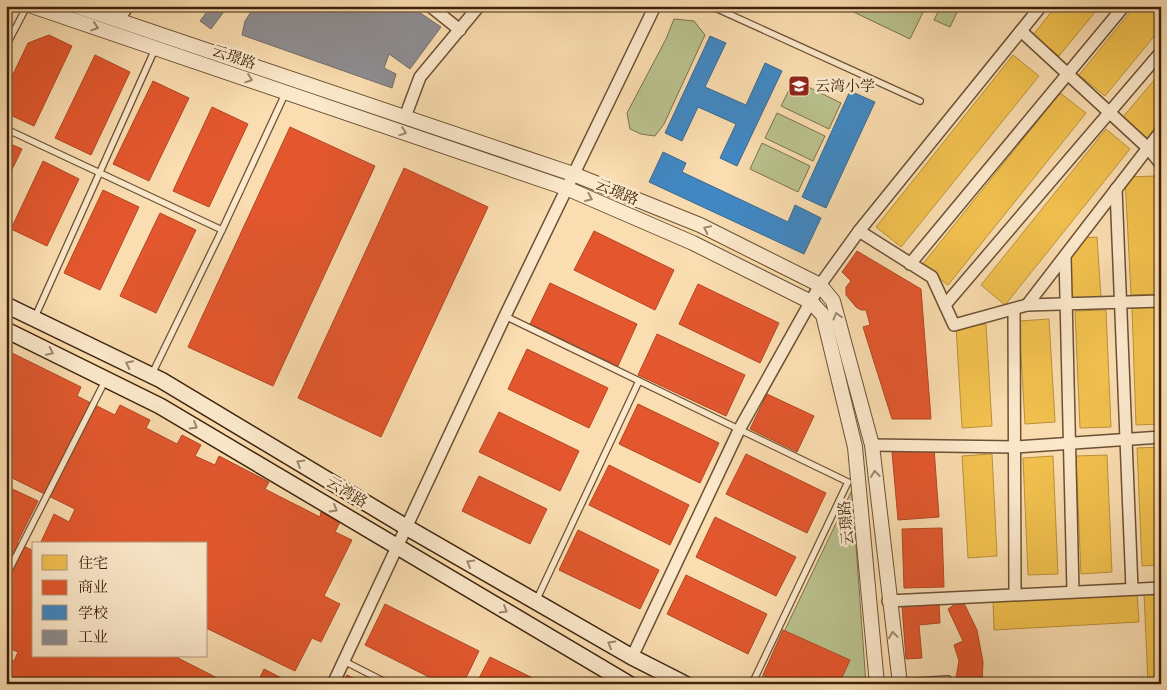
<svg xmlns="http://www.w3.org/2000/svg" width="1167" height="690" font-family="Alegreya,'Noto Serif SC',serif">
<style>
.green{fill:#bac28e;stroke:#7c724c}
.homes{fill:#f2c14e;stroke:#bc913a}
.shops{fill:#e4572e;stroke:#b24723}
.schools{fill:#3f88c5;stroke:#3e698d}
.industry{fill:#8d8d92;stroke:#756d69}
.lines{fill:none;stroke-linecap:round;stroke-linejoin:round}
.service-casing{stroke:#6c5134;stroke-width:8}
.minor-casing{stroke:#6c5134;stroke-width:14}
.tertiary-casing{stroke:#6c5134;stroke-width:16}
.secondary-casing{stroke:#3d220a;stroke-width:18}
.service{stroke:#fce9cc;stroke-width:5.5}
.minor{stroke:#fce9cc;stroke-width:11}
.tertiary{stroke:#fce9cc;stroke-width:14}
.secondary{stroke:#fce9cc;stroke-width:15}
.oneway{stroke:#9c866b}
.labels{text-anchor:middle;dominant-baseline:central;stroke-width:5;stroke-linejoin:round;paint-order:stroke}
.street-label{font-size:15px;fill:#3d220a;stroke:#fce9cc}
.poi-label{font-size:15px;fill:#3d220a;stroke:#fce9cc;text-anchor:start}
</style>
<rect width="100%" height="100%" fill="#faddb0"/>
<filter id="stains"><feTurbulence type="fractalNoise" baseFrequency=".004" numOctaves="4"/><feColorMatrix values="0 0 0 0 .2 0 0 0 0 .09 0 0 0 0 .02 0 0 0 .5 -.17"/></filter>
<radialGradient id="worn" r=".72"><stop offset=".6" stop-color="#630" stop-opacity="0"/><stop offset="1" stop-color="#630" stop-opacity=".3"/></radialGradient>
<g class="green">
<path d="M841 6H926L910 39Z"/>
<path d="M941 6H960L950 27 934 20Z"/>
<path d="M674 19 694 21 705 35 664 124 655 136 641 134 630 129 627 113 666 39Z"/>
<path d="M794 80 841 103 829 129 781 106Z"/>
<path d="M777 113 825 136 813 161 765 138Z"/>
<path d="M762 143 810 166 798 192 750 169Z"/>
<path d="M852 490 866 684H759Z"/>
</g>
<g class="homes">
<path d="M1056 6H1100L1059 56 1033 35Z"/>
<path d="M1135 6H1161V28L1105 96 1079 75Z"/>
<path d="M1013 55 1039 76 901 247 876 227Z"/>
<path d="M1161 72V124L1148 139 1122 118Z"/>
<path d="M1060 93 1086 113 948 285 922 265Z"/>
<path d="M1106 129 1130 149 1005 305 981 285Z"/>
<path d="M1156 176 1161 294 1131 295 1125 177Z"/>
<path d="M1097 237 1101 297 1071 299 1069 257 1081 238Z"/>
<path d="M1161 307V424L1136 425 1132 308Z"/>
<path d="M1106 310 1111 427 1080 428 1075 311Z"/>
<path d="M1049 319 1055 422 1025 424 1019 321Z"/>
<path d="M986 324 992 426 962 428 956 326Z"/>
<path d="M1161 447V565L1142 566 1137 448Z"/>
<path d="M992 454 997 556 968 558 962 456Z"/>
<path d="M1107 455 1112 572 1081 574 1076 456Z"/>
<path d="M1053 456 1058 574 1028 575 1023 458Z"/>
<path d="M1161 592V684H1148L1144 593Z"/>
<path d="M1137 593 1139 622 994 630 993 601Z"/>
</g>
<g class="shops">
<path d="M49 35 72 46 34 126 6 113V89L28 43Z"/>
<path d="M95 55 130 72 91 155 55 138Z"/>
<path d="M153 81 189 98 149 181 113 164Z"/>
<path d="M212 107 248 124 209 207 173 191Z"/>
<path d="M290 127 375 166 273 386 188 347Z"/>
<path d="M6 142 22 149 6 182Z"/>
<path d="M43 161 79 179 47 246 11 229Z"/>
<path d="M404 168 488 207 381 437 298 398Z"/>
<path d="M103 190 139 207 100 290 64 273Z"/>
<path d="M160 213 196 230 156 313 120 296Z"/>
<path d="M594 231 674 270 655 310 574 270Z"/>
<path d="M857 251 921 289 931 419H892L863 327 870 325 866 310H861L856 307 846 295V287L851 281 842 272Z"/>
<path d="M550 283 637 324 618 366 530 324Z"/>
<path d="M698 284 779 323 760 363 679 324Z"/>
<path d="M657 334 745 375 726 416 638 375Z"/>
<path d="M527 349 608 388 589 428 508 389Z"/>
<path d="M6 350 81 387 77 396 115 415 120 405 150 420 146 428 177 444 182 435 201 445 195 456 215 465 219 456 269 482 265 489 320 517 321 512 340 522 335 532 352 540 324 596 340 604 321 642 312 638 295 671 206 628V544H40L54 514 69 522 75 509 6 475Z"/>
<path d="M767 394 814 416 797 452 750 429Z"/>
<path d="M638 404 719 443 700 483 619 444Z"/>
<path d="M499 412 579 451 560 491 479 452Z"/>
<path d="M934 448 939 517 898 520 892 452Z"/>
<path d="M746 454 826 493 807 533 726 494Z"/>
<path d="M609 465 689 505 670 545 589 505Z"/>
<path d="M479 476 547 509 530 544 462 511Z"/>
<path d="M6 486 38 501 17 543 34 551V656H179L178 658 229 684H6V658L14 661 18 652 6 647V609L12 598 6 595Z"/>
<path d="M715 517 796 557 776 596 696 557Z"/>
<path d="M942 528 944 587 904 588 902 529Z"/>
<path d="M578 530 659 570 640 609 559 570Z"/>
<path d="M686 575 767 614 748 654 667 614Z"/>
<path d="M962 599 977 630 983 662 982 684 955 683 959 661 954 645 963 641 948 609Z"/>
<path d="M939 603 940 623 919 625 922 658 906 659 902 606Z"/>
<path d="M385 604 479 651 463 684H443L365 645Z"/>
<path d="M783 630 850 660 839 684H782L763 675Z"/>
<path d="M490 657 545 684H476Z"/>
<path d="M264 669 293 684H257Z"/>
<path d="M347 675 365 684H342Z"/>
</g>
<g class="schools">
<path d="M710 36 726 43 705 87 746 105 765 63 782 71 737 166 720 158 736 124 698 107 682 141 665 133Z"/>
<path d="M850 91 875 102 826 208 802 197Z"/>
<path d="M663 152 686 163 682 172 788 222 795 205 821 218 804 254 649 182Z"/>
</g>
<g class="industry">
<path d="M211 6H228L211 29 200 21Z"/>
<path d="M255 6H410L441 27 410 69 389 54 384 68 396 74 392 88 242 35 245 21Z"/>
</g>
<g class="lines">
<g class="service-casing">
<g id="service">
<path d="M711 6 920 101"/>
<path d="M6 46 27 6"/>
<path d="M6 129 222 230 152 374"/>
<path d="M222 230 285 94"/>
<path d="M505 316 848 482 752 684"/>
<path d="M35 317 155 49"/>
<path d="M6 576 105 381"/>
<path d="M536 601 639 381"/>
<path d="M344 661 389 684"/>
<path d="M900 682 948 679"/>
</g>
</g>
<g class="minor-casing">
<g id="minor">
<path d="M430 6 460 30"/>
<path d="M118 20 128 6"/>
<path d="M1021 31 1148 148 1161 164"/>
<path d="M405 117 420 77 479 6"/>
<path d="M1116 189 1132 589"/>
<path d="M859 231 932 277 954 325 1027 305 1161 131"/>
<path d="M1065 256 1073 591"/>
<path d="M910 264 1124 6"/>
<path d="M945 305 1161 52"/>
<path d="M1027 305 1161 301"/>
<path d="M1014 309 1015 593"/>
<path d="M872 445 1015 447 1161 437"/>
<path d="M888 601 1161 588"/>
<path d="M632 657 739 430 820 285 859 231 1041 6"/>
<path d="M333 684 505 316 655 6"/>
</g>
</g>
<g class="tertiary-casing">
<g id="tertiary">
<path d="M32 6 566 188 693 243 811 302 823 315 855 447 877 684"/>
<path d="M76 6 573 174 700 225 820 285 833 301 872 445 900 684"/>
</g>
</g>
<g class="secondary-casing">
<g id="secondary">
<path d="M6 305 161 380 406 527 632 657 685 684"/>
<path d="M6 330 160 406 629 684"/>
</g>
</g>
<use href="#service" class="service"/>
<use href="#minor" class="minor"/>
<use href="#tertiary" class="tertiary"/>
<use href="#secondary" class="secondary"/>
</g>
<defs><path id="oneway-chevron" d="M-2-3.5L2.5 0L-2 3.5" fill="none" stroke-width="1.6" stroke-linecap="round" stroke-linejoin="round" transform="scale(1.25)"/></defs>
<g class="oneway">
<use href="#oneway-chevron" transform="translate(95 27) rotate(18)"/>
<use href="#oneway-chevron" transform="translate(249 79) rotate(19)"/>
<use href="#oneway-chevron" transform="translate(403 132) rotate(19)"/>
<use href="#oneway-chevron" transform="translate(589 198) rotate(23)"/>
<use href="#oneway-chevron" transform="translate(707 229) rotate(-154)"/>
<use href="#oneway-chevron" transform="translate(837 316) rotate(-105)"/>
<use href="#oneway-chevron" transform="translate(50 352) rotate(26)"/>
<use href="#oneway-chevron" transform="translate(129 364) rotate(-154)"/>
<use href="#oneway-chevron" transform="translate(194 426) rotate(31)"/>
<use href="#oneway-chevron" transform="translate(300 463) rotate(-149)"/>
<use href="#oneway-chevron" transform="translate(875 474) rotate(-96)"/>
<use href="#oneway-chevron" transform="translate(334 509) rotate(31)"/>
<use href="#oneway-chevron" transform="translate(470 563) rotate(-150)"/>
<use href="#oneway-chevron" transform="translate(504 610) rotate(31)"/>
<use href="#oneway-chevron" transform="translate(893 635) rotate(-98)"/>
<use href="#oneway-chevron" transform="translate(611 644) rotate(-150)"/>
</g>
<defs>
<g id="school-square" transform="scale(1.125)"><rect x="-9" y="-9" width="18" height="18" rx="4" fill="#8f2418" stroke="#fce9cc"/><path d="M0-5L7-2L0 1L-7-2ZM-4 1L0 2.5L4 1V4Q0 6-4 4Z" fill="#fff"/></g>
</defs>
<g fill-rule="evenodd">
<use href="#school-square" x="799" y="86"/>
</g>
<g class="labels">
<g class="street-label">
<text transform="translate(234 57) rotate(19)">云璟路</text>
<text transform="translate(617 192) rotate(23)">云璟路</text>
<text transform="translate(347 492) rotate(31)">云湾路</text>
<text transform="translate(846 523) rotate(-95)">云璟路</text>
</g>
<g class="poi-label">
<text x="815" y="86">云湾小学</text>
</g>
</g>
<rect width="1167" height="690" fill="none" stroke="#faddb0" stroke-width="25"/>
<rect x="8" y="8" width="1152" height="675" fill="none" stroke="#3d220a" stroke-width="2.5"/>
<rect x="12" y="12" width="1142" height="665" fill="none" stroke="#3d220a"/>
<rect x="32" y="542" width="175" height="115" fill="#fce9cc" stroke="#b0997e"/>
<rect x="42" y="555" width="25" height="15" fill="#f2c14e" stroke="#b0997e"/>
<text x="78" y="568" font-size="15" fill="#3d220a">住宅</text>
<rect x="42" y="580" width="25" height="15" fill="#e4572e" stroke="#b0997e"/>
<text x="78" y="592" font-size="15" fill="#3d220a">商业</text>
<rect x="42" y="605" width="25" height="15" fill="#3f88c5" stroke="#b0997e"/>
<text x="78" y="618" font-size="15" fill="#3d220a">学校</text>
<rect x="42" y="630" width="25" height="15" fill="#8d8d92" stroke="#b0997e"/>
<text x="78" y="642" font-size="15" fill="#3d220a">工业</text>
<rect width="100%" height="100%" filter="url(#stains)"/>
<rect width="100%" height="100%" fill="url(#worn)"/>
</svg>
